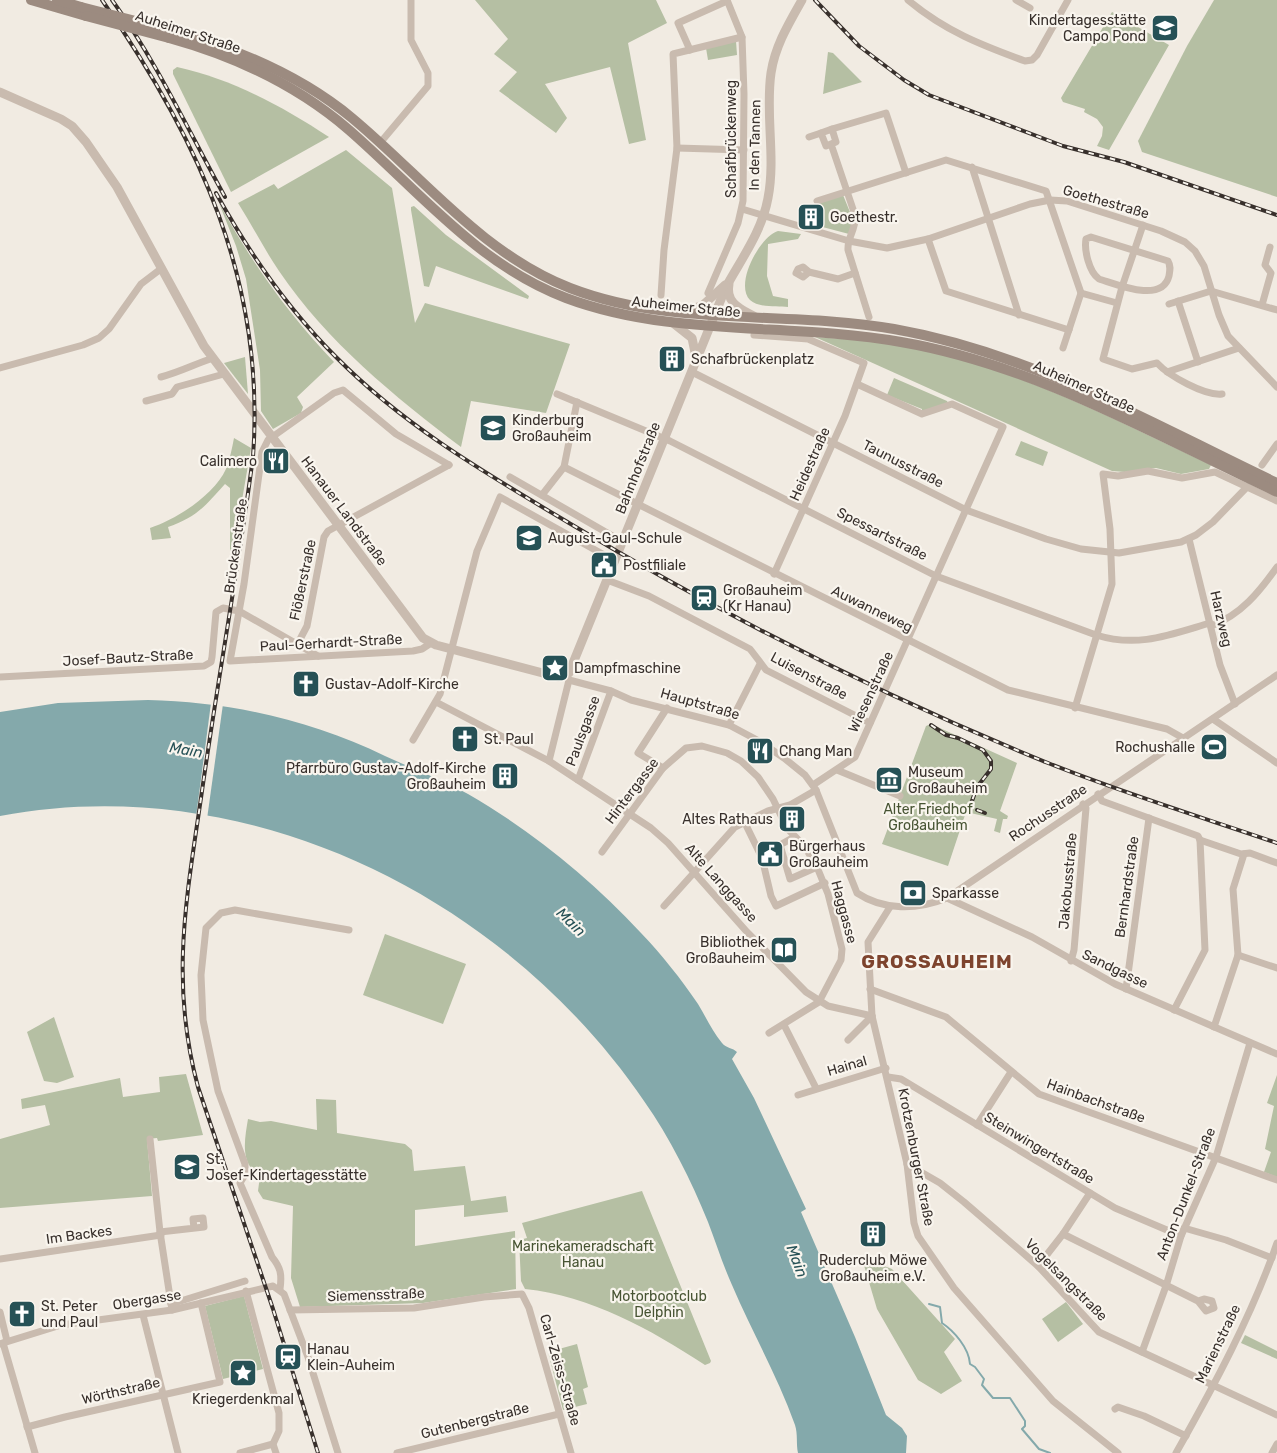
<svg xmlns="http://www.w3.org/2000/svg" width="1277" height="1453" font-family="Rubik,sans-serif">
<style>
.green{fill:#b5bfa3}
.water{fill:#84a9ab}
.pier{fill:#f1ebe2}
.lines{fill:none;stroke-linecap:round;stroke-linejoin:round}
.stream{stroke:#84a9ab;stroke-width:2}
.minor{stroke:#c9bbaf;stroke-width:7}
.tertiary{stroke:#c9bbaf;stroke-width:9}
.secondary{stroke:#9c8b80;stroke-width:10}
.rail-casing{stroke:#38302c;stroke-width:4}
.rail{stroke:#f9f5ee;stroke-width:2;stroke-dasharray:5.5;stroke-linecap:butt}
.secondary-bridge{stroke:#9c8b80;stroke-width:10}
.labels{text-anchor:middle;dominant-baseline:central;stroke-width:4.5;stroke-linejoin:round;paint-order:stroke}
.poi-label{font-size:14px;fill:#38302c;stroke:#f9f5ee;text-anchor:start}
.street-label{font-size:14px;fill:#38302c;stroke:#f9f5ee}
.park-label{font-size:14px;fill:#475433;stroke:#f9f5ee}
.water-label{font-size:15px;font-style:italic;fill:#265156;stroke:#f9f5ee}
.district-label{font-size:19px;font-weight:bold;letter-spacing:1px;fill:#7e442e;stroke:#f9f5ee}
</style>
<rect width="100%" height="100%" fill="#f1ebe2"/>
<g class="green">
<path d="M475 0H656L667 23 628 43 646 140 629 144 610 67 545 84 567 118 556 133 499 91 517 72 494 54 508 39Z"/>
<path d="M1214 0H1277V197L1142 152 1138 141 1187 46Z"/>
<path d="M1112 12 1169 45 1109 150 1097 146 1102 136 1103 127 1097 119 1084 112 1085 109 1063 102 1061 98Z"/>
<path d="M736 41 737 55 708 60 706 48Z"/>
<path d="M828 52 833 53 862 82 823 94Z"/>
<path d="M177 67C232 79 282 106 329 137L231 192 173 74V70Z"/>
<path d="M346 150 392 188 415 323 425 303 570 344 546 413 471 401 461 447C394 396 327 342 279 271 264 249 252 225 238 203L274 184 278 189Z"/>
<path d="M843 195 854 222 849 234 815 225 818 215 817 204Z"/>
<path d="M219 203C251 262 288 314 334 362L297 397 303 407 301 413 273 429 261 411 260 370 246 279 236 246Z"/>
<path d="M414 206 446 235 529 296 528 299 436 266 429 287 424 286 411 210V207Z"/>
<path d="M778 231 801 234 798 239 768 244 767 276 773 296 788 299V307C778 306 758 308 750 300 734 284 760 236 778 231Z"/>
<path d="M815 337C839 339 865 339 890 343 1005 362 1107 416 1211 465L1209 469 1181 474 1156 468 1125 472 1112 471Z"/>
<path d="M245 357 248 394 224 363Z"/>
<path d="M894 378 947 401 948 403 922 412V409L887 395Z"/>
<path d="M234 438 251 448 230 570V488L225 484C205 506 197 517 168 527L171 538 152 540 150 528C177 519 214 495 226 469 230 459 232 448 234 438Z"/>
<path d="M1021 441 1048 452 1043 466 1015 455Z"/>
<path d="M931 724 1017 763 1000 811 1008 816 1007 819H1003L1000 833 994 831 997 819 966 812 948 866 882 844 926 726Z"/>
<path d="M385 934 466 964 443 1024 363 995Z"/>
<path d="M54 1017 74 1077 57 1083 44 1081 27 1032Z"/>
<path d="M186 1074 203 1135 158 1141 157 1138 147 1139 152 1196 0 1208V1139L50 1125 45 1105 22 1109 21 1099 120 1078 123 1097 160 1092 159 1077Z"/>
<path d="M1277 1075V1177L1264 1172 1271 1152 1265 1149 1274 1106 1267 1103Z"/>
<path d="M316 1099 336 1100 337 1133 405 1144 412 1150 414 1171 465 1166 471 1201 506 1196 508 1212 464 1217V1205L415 1210V1246L515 1231 516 1289 423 1303 300 1307 291 1278 293 1206 263 1199 258 1191 260 1176C239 1164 245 1138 248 1119L260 1122 271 1121 317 1130Z"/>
<path d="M642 1191 711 1361 710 1363 705 1365C650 1329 591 1296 525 1289L521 1281 519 1240 527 1238 522 1223Z"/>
<path d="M868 1260 892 1269 955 1339 944 1352 962 1381 941 1394 918 1380 877 1309 863 1262Z"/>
<path d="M244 1296 263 1369 223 1379 205 1306Z"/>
<path d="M1066 1302 1083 1324 1058 1342 1042 1319Z"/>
<path d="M1245 1335 1277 1351V1359L1241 1343Z"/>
<path d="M577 1344 588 1387 583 1389 587 1404 563 1410 548 1352Z"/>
</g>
<path class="water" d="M148 700C231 702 311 720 385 756 413 769 441 779 468 794 532 831 590 878 641 933 662 955 681 979 698 1004 706 1017 712 1031 722 1043 726 1048 733 1048 737 1052L732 1059 754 1098 806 1209 801 1212 855 1337 886 1415 902 1428 907 1436 906 1453H798C796 1444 798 1434 795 1425 778 1377 752 1332 732 1285 723 1265 716 1243 708 1222 691 1180 670 1138 644 1101 505 897 248 769 0 816V712L58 703Z"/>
<path class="pier" d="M211 703 223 704 207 819 196 817Z"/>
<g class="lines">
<path class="stream" d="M929 1304 940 1307 942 1323C954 1331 969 1348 970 1364L975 1367 984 1379 982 1385 993 1398H1010L1025 1421V1426L1022 1429 1039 1449 1050 1453"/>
<g class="minor">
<path d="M908 0C945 31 981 45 1025 61L1032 60 1037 55 1068 0"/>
<path d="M1016 0 1030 8"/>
<path d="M690 50 678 23 727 1"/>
<path d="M832 129 886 113 906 173"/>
<path d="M809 137 821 133"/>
<path d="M380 143 428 86V73L411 40V0"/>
<path d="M831 144 836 142 832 129 821 133 826 146 831 144 855 215C857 228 847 237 848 250L869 317"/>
<path d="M677 148 744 150"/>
<path d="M972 167 1019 315"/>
<path d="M817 201 946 160 1046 191 1081 293 1063 348"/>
<path d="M742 209 849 241 887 248 928 239 1030 204 1050 200 1067 201 1161 231 1185 242 1195 251 1204 266 1219 315 1228 336 1277 387"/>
<path d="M1143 225 1122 287 1103 359 1132 369 1157 363C1169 376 1205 396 1222 394"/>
<path d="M1091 237 1168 261C1171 266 1170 270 1169 276 1162 304 1116 284 1099 279 1089 272 1084 250 1086 239Z"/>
<path d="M928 239 946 291 1069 330"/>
<path d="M809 272 803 277 796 273 798 269 803 267 809 272 838 279 855 273"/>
<path d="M708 293 738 223 743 201 744 94 742 37 727 0"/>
<path d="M1081 293 1117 303"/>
<path d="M661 295 664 250 677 148 673 54 742 37"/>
<path d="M1178 301 1198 362"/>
<path d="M1169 304 1211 291 1277 310"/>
<path d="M1262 305 1271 273 1265 265 1270 247"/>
<path d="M754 335 808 339 864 363 845 416 774 574"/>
<path d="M0 368 83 345 99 338 109 329 141 284 162 268"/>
<path d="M692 372 966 510 1046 539 1081 549 1119 553 1181 542 1196 535 1213 522 1247 487"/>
<path d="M1167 372 1239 348"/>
<path d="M161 377C180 372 195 364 213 358"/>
<path d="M557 394 670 441 936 576 1096 635C1138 648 1169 635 1210 623"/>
<path d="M146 401 172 394 177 387 224 374"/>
<path d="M1262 465 1277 444"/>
<path d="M564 467 1008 690 1167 729 1183 738"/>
<path d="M510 477 623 542"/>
<path d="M542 495 564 467 577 402"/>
<path d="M1189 539 1220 665 1235 704"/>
<path d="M607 580 649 596 750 649 766 670 870 723"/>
<path d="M1211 626C1241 615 1259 592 1277 567"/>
<path d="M431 643 422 649 413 651 230 661 244 584 262 452 268 440 334 393 343 390 396 434 449 465"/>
<path d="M297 645 307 626 324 537 328 531 449 465"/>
<path d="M565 676 569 680 611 691 631 700 729 725 759 741 784 758 805 775 816 790 857 893C884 911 917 910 947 898L1277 675"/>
<path d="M0 677 204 666 211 662 212 657 216 612 223 608 239 611 318 656"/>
<path d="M436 702 549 761 651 828 668 843 747 932 806 992 828 1006 872 1016"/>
<path d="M1075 708 1112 584 1110 529 1103 474 1118 476 1148 471 1182 478 1215 472 1277 501"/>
<path d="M1213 719 1277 763"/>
<path d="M729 725 760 664"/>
<path d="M413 740 440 694 477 551 500 497 615 561"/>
<path d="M549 761 569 680"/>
<path d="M663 768 638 753 667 708"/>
<path d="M837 770 900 796"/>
<path d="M578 780 611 691"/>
<path d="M813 785 855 757 1003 427 952 404 922 414 857 384"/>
<path d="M1098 794 1102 801 1198 836 1200 840 1205 950 1174 1010"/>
<path d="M744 821 762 858 771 896 776 906 825 883"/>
<path d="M794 837 780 845 790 879 817 867"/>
<path d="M1200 840 1241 854 1250 853 1277 863"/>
<path d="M602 852 663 768 686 748 702 746 727 753 741 761 758 777 773 799 787 828 805 847 817 867 828 894 842 949 841 960 819 1002 769 1033"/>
<path d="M947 898 1032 937 1115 984 1277 1054"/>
<path d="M664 906 735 827 768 811 790 805 816 790"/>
<path d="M890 907 868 942 872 1016 907 1164 914 1223 918 1236 954 1288 1053 1401 1118 1453"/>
<path d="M1238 955 1277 968"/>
<path d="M1071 961 1074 950 1086 808 1083 804"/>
<path d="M870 989 946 1017 1039 1094 1277 1180"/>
<path d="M1126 989 1149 818"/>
<path d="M784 1025 816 1088"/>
<path d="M1214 1027 1238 955 1233 889 1244 854"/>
<path d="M848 1040 872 1016"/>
<path d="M888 1077 901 1079 1115 1208 1181 1236"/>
<path d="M798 1095 886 1068"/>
<path d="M977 1125 1011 1072"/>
<path d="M150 1139 160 1232 172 1310"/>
<path d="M907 1164 940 1183 964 1202 1038 1266 1099 1332 1277 1415"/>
<path d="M1184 1228 1226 1240 1272 1258"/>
<path d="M160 1232 204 1227 203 1218 193 1219 194 1228"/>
<path d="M1063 1234 1198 1301 1206 1311 1214 1308 1212 1301 1204 1299 1198 1301"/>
<path d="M0 1259 161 1235"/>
<path d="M1038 1266 1063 1234 1090 1193"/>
<path d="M280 1289C282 1275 281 1268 272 1257L240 1183 245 1175V1164L218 1091 203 1020 201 975 206 928 221 913 235 910 349 930"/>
<path d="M246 1291 279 1413V1431L273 1444 276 1453"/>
<path d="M171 1304 245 1281"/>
<path d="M290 1310 414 1308 484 1297 522 1294 529 1308 571 1453"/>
<path d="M0 1312 7 1341"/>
<path d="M143 1315 178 1453"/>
<path d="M3 1343 35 1453"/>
<path d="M0 1344 61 1325 172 1310 273 1286 284 1294 308 1357 338 1453"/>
<path d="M1142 1352 1166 1286 1181 1236 1216 1157 1250 1043"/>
<path d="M1115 1409 1118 1407 1144 1416 1186 1436"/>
<path d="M27 1427 65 1417 220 1382 201 1303"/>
<path d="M240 1453 273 1444"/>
<path d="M397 1453 559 1414"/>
<path d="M1176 1453C1214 1386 1252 1315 1277 1243"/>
<path d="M1272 1453 1277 1444"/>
</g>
<g class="tertiary">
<path d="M0 92 61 119 72 126 86 142 117 187 204 346 423 638 436 645 558 677 569 673 726 287C742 258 762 231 768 198 776 157 765 114 771 73 775 46 789 23 802 0"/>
<path d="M729 284C725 303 741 309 755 317"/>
<path d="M685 312 703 305 725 285"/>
<path d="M673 323 692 338 696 357"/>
</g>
<g class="secondary">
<path d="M31 0 86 16"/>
<path d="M57 0 81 7"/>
<path d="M163 28C230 46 298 73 352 118 423 177 481 253 570 288 673 328 787 310 894 329 1035 354 1150 423 1277 483"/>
<path d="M169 38C234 56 297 85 349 130 418 190 478 265 566 298 673 338 790 322 901 342 1035 365 1155 435 1277 492"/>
</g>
<g class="rail-casing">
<g id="rail">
<path d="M102 0C199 139 266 283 253 457 238 571 217 684 201 798 186 901 170 983 198 1087L273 1309 318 1453"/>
<path d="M112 0C157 62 188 130 225 197"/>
<path d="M815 0 859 46 904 80 929 95 1063 146 1124 162 1277 215"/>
<path d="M216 193C249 253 288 309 336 357 404 426 487 474 569 523 723 615 882 696 1048 763 1123 793 1201 817 1277 843"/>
<path d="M931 725 946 735 958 738 983 750 991 761V769L977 787 968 812"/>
<path d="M977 810 985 813"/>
</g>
</g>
<use href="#rail" class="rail"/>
<g class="secondary-bridge">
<path d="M81 7 163 28"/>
<path d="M86 16 169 38"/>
</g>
</g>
<defs>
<g id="school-square" transform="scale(1.4375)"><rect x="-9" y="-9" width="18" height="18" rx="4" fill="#265156" stroke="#f9f5ee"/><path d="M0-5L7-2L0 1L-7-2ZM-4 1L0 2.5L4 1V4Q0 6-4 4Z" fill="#fff"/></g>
<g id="building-square" transform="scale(1.4375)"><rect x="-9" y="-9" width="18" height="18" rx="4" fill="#265156" stroke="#f9f5ee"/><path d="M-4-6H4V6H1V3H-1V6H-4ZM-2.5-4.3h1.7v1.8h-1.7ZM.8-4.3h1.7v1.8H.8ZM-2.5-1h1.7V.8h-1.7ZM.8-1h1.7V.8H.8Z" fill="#fff"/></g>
<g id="restaurant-square" transform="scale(1.4375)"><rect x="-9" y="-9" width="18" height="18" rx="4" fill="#265156" stroke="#f9f5ee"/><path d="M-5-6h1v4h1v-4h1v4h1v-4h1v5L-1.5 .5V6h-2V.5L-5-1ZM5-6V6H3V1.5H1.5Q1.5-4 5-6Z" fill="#fff"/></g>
<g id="civic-square" transform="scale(1.4375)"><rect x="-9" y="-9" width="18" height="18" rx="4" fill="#265156" stroke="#f9f5ee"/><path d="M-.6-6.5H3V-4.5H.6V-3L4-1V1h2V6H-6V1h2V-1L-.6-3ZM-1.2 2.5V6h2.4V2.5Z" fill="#fff"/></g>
<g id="station-square" transform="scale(1.4375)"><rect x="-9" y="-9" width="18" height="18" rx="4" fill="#265156" stroke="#f9f5ee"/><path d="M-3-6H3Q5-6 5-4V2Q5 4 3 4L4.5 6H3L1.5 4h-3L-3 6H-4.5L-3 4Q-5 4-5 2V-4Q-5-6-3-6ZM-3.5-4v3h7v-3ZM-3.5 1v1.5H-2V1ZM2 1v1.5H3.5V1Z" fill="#fff"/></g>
<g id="sight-square" transform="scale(1.4375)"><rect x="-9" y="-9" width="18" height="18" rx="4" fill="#265156" stroke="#f9f5ee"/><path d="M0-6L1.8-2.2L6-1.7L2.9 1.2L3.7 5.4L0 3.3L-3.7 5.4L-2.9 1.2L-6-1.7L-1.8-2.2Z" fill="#fff"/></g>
<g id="church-square" transform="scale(1.4375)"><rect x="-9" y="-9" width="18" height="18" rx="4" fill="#265156" stroke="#f9f5ee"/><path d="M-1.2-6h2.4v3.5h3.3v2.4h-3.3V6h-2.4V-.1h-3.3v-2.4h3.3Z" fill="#fff"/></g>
<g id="stadium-square" transform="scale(1.4375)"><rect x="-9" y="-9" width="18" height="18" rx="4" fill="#265156" stroke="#f9f5ee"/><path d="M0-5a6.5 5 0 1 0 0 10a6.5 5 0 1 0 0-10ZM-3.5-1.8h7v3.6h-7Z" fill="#fff"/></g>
<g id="museum-square" transform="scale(1.4375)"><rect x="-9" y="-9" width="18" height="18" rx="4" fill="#265156" stroke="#f9f5ee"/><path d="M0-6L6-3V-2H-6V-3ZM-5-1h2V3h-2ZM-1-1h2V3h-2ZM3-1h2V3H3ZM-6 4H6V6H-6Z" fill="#fff"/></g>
<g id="bank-square" transform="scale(1.4375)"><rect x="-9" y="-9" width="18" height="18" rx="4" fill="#265156" stroke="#f9f5ee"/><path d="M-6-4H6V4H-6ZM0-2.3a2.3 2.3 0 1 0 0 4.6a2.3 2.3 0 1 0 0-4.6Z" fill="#fff"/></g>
<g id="library-square" transform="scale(1.4375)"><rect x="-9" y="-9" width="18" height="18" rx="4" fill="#265156" stroke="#f9f5ee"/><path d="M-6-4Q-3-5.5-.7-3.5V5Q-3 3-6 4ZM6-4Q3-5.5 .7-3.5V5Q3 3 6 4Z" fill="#fff"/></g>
</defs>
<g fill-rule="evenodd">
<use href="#school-square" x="1165" y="28"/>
<use href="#building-square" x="811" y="217"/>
<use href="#building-square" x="672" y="359"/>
<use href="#school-square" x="493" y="428"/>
<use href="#restaurant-square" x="276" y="461"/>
<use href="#school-square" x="529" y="538"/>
<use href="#civic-square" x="604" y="565"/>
<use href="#station-square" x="704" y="598"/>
<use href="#sight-square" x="555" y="668"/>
<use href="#church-square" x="306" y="684"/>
<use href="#church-square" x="465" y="739"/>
<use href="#stadium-square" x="1214" y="747"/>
<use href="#restaurant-square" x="760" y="751"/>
<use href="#building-square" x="505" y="776"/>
<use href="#museum-square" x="889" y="780"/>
<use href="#building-square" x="792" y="819"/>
<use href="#civic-square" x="770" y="854"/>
<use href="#bank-square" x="913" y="893"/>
<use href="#library-square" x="784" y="950"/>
<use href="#school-square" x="187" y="1167"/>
<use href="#building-square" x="873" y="1234"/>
<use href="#church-square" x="22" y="1314"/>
<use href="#station-square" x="288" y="1357"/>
<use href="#sight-square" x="243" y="1373"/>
</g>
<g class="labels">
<g class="poi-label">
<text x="1146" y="20" text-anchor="end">Kindertagesstätte<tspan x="1146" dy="16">Campo Pond</tspan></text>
<text x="830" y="217">Goethestr.</text>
<text x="691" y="359">Schafbrückenplatz</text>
<text x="512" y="420">Kinderburg<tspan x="512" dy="16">Großauheim</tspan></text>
<text x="257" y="461" text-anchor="end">Calimero</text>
<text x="548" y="538">August-Gaul-Schule</text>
<text x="623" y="565">Postfiliale</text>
<text x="723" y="590">Großauheim<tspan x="723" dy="16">(Kr Hanau)</tspan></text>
<text x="574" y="668">Dampfmaschine</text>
<text x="325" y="684">Gustav-Adolf-Kirche</text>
<text x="484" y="739">St. Paul</text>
<text x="1195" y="747" text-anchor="end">Rochushalle</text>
<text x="779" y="751">Chang Man</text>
<text x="486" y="768" text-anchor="end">Pfarrbüro Gustav-Adolf-Kirche<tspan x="486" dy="16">Großauheim</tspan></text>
<text x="908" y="772">Museum<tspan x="908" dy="16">Großauheim</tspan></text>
<text x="773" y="819" text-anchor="end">Altes Rathaus</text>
<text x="789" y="846">Bürgerhaus<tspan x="789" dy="16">Großauheim</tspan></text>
<text x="932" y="893">Sparkasse</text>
<text x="765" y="942" text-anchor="end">Bibliothek<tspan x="765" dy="16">Großauheim</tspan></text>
<text x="206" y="1159">St.<tspan x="206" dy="16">Josef-Kindertagesstätte</tspan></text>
<text x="873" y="1260" text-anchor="middle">Ruderclub Möwe<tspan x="873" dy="16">Großauheim e.V.</tspan></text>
<text x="41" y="1306">St. Peter<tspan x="41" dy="16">und Paul</tspan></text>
<text x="307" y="1349">Hanau<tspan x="307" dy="16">Klein-Auheim</tspan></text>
<text x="243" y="1399" text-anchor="middle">Kriegerdenkmal</text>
</g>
<g class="street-label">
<text transform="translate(188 32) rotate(18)">Auheimer Straße</text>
<text transform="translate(731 139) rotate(-90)">Schafbrückenweg</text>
<text transform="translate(755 145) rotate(-89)">In den Tannen</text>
<text transform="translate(1106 202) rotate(16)">Goethestraße</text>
<text transform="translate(686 307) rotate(6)">Auheimer Straße</text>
<text transform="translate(1084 387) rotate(24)">Auheimer Straße</text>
<text transform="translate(810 464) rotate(-66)">Heidestraße</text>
<text transform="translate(903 464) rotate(27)">Taunusstraße</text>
<text transform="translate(638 468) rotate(-68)">Bahnhofstraße</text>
<text transform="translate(344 511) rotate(53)">Hanauer Landstraße</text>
<text transform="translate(882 534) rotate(27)">Spessartstraße</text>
<text transform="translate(236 546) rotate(-82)">Brückenstraße</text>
<text transform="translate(303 580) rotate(-78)">Flößerstraße</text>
<text transform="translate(872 609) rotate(26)">Auwanneweg</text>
<text transform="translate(1221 619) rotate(77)">Harzweg</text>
<text transform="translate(331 643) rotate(-3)">Paul-Gerhardt-Straße</text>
<text transform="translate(128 658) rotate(-3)">Josef-Bautz-Straße</text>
<text transform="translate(809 676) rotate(28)">Luisenstraße</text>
<text transform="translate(871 692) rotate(-65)">Wiesenstraße</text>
<text transform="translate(700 704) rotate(16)">Hauptstraße</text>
<text transform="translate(583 731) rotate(-70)">Paulsgasse</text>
<text transform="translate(632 791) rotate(-53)">Hintergasse</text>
<text transform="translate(1048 813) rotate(-34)">Rochusstraße</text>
<text transform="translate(1068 881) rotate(-85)">Jakobusstraße</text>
<text transform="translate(721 883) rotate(48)">Alte Langgasse</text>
<text transform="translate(1127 887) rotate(-82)">Bernhardstraße</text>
<text transform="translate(844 912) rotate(75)">Haggasse</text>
<text transform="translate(1115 969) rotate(26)">Sandgasse</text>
<text transform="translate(847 1066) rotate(-16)">Hainal</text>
<text transform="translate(1096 1101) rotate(20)">Hainbachstraße</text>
<text transform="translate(1039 1148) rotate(31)">Steinwingertstraße</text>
<text transform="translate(916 1157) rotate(79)">Krotzenburger Straße</text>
<text transform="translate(1186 1194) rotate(-69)">Anton-Dunkel-Straße</text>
<text transform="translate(79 1235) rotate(-8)">Im Backes</text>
<text transform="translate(1066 1280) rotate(45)">Vogelsangstraße</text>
<text transform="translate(376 1295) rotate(-2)">Siemensstraße</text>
<text transform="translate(147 1300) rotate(-9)">Obergasse</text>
<text transform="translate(1218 1344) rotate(-64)">Marienstraße</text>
<text transform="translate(560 1370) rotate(74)">Carl-Zeiss-Straße</text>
<text transform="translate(121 1391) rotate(-13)">Wörthstraße</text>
<text transform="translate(475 1421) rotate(-14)">Gutenbergstraße</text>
</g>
<g class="park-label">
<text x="928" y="809">Alter Friedhof<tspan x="928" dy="16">Großauheim</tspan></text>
<text x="583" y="1246">Marinekameradschaft<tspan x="583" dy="16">Hanau</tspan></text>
<text x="659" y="1296">Motorbootclub<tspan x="659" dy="16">Delphin</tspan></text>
</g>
<g class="water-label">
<text transform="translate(186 750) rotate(10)">Main</text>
<text transform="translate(571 922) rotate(44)">Main</text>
<text transform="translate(797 1261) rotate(69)">Main</text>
</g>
<g class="district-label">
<text x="937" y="961">GROSSAUHEIM</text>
</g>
</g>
</svg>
